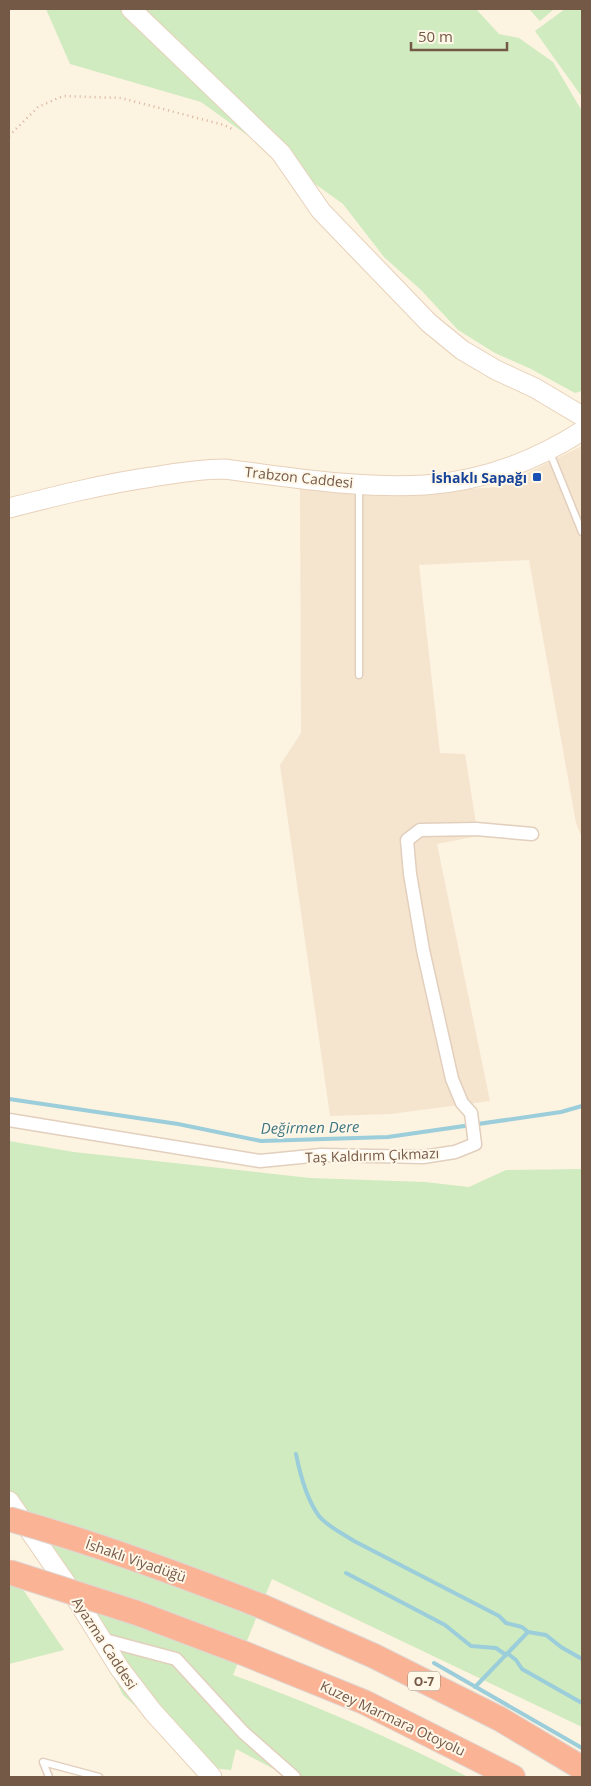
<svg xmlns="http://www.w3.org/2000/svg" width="591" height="1786" font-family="'Open Sans',sans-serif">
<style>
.residential{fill:#f5e5cf}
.green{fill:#cfebbf}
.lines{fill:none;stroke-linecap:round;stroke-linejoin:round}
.stream{stroke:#9bceda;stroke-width:4}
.lane-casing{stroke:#e2cfbd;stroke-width:9}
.street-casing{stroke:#e2cfbd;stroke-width:15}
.secondary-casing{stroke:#e7d1ba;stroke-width:21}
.highway-casing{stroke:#ded7d3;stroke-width:26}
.path{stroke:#d9b59b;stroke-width:2.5;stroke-dasharray:1 4;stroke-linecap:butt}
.lane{stroke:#fff;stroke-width:6}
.street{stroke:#fff;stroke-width:12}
.secondary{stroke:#fff;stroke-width:19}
.highway{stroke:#fbb395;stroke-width:24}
.highway-bridge-casing{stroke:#ded7d3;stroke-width:26;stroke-linecap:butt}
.highway-bridge{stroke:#fbb395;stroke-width:24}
.transit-dot{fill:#1a4fb4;stroke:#fff7e8;stroke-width:2}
.labels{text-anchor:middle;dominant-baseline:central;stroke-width:4;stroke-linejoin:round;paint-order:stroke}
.shield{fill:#fff7e8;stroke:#9e8877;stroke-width:1}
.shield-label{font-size:12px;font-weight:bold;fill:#755947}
.street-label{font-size:14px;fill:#755947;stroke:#fff7e8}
.transit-label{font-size:14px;font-weight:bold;fill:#164399;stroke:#fff7e8;text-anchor:end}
.water-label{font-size:15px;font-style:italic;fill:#3d7583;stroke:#fff7e8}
</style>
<rect width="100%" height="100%" fill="#fdf3e1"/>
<path class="residential" d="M582 446V838L576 823 529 560 419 565 440 753 465 754 478 836 437 844 490 1101 391 1114 330 1116 280 765 301 733 300 483 386 494 499 487Z"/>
<g class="green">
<path d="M46 9H476L499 34 519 38 553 62 582 111V391L575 393 531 369 495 353 458 330 421 290 384 257 343 204 201 102 70 64Z"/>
<path d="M529 9H554L540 21Z"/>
<path d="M565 9H582V97L535 31Z"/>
<path d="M9 1141 74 1152 310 1178 425 1182 469 1187 506 1170 582 1169V1727L272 1579 233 1675C313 1704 391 1738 468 1777H289L236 1749 231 1770 202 1767 123 1695 92 1635 9 1507Z"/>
<path d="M9 1569 64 1650 9 1664Z"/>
</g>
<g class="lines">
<g class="stream">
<path d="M9 1099 178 1124 261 1141 388 1137 561 1112 582 1106"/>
<path d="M296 1454C300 1474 307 1500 319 1516 327 1526 343 1534 354 1541L499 1616 506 1623 522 1627 528 1632 546 1635 561 1647 582 1659"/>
<path d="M346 1573 445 1625 471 1646 496 1648 506 1655"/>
<path d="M507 1653 516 1660 522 1669 582 1703"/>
<path d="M434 1663 582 1748"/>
<path d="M475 1687 528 1632"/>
</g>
<g class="lane-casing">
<g id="lane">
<path d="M550 453 582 532"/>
<path d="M359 675V487"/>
<path d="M49 1777 43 1762 99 1777"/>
</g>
</g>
<g class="street-casing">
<g id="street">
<path d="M9 1120 260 1161 321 1155 423 1157 455 1152 475 1144 471 1113 462 1103 452 1079 423 950 410 874 407 840 420 830 476 829 532 834"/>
<path d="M101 1639 176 1659 243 1732 294 1777"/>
</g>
</g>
<g class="secondary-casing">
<g id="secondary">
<path d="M131 9 281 153 321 211 429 323 462 350 496 370 535 388 582 416"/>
<path d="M9 508C56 496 103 484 152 477 176 473 200 469 224 469 290 477 359 489 425 485 481 481 535 461 582 431"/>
<path d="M9 1501 72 1592 120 1669 153 1712 212 1777"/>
</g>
</g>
<g class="highway-casing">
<g id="highway">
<path d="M261 1606 374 1656 500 1719 582 1768"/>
<path d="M243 1653 364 1702 513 1777"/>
</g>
</g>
<path class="path" d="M9 136 38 107 63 96 121 98 224 125 234 130"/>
<use href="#lane" class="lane"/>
<use href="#street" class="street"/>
<use href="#secondary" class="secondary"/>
<use href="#highway" class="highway"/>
<g class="highway-bridge-casing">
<g id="highway-bridge">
<path d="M9 1519C95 1543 178 1574 261 1606"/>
<path d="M9 1572 137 1613 243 1653"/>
</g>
</g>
<use href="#highway-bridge" class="highway-bridge"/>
</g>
<rect class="transit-dot" x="532" y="472" width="10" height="10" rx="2.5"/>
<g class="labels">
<rect class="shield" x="408" y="1671.5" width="32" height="19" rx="4"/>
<g class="shield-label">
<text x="424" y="1681">O-7</text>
</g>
<g class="street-label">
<text transform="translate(299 477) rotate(6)">Trabzon Caddesi</text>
<text transform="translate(372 1155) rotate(-2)">Taş Kaldırım Çıkmazı</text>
<text transform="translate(136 1560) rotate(19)">İshaklı Viyadüğü</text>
<text transform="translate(105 1643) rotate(57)">Ayazma Caddesi</text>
<text transform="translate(393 1718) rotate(25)">Kuzey Marmara Otoyolu</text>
</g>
<g class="transit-label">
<text x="527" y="477">İshaklı Sapağı</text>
</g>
<g class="water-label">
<text transform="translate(310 1127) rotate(-1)">Değirmen Dere</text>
</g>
</g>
<rect width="591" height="1786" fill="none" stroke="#755947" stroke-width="20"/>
<path d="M411 42v8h96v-8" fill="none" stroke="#755947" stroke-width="2.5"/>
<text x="418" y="42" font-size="15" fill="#755947" stroke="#fff7e8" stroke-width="4" paint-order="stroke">50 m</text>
</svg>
